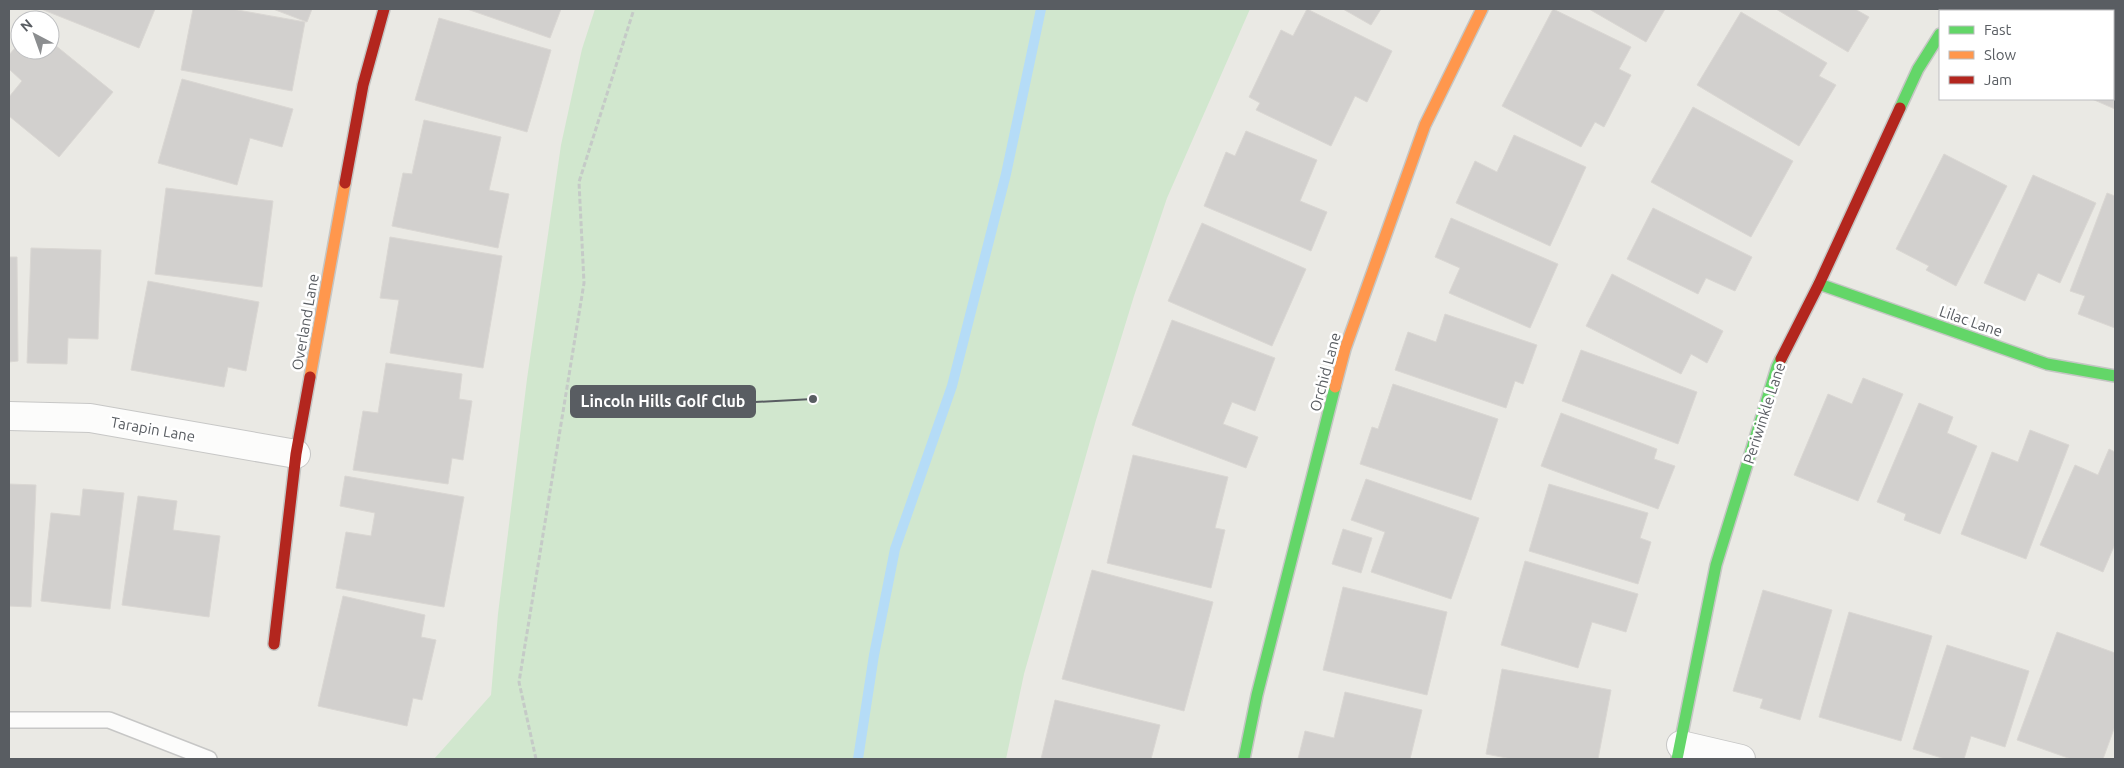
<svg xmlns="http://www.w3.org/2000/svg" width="2124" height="768" font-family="Ubuntu,sans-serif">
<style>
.green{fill:#d1e7ce}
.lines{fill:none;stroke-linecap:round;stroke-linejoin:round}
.stream{stroke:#b5dcf7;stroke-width:10}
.building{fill:#d2d0ce;stroke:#dad7d3}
.lane-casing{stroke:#c7c7c6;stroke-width:18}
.street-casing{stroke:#c7c7c6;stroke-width:30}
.fast-casing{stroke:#c5c6c4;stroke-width:14}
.slow-casing{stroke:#c5c6c4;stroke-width:14}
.jam-casing{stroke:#c5c6c4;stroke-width:14}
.path{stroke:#c5cac7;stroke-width:3;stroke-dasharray:5 2.5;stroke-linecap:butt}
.lane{stroke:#fcfcfb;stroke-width:15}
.street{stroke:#fcfcfb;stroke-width:28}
.fast{stroke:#63d668;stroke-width:11}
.slow{stroke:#ff974d;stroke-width:11}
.jam{stroke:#b3261e;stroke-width:11}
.labels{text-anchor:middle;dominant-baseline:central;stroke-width:5;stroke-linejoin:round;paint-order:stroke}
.street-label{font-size:15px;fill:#595d62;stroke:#fff}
.leader{fill:none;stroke:#595d62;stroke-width:2}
.callout-dot{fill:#595d62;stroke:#fff;stroke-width:2}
.callout{fill:#595d62;stroke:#595d62;stroke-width:2}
.callout-label{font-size:16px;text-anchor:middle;font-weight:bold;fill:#fff}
</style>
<rect width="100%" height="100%" fill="#eae9e4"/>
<path class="green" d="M595 9H1250L1167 198 1134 296 1096 420 1024 674 1006 759H434L491 695 498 614 527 379 561 145 582 49Z"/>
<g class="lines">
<path class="stream" d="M858 759 874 655 895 549 952 386 1006 174 1041 9"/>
</g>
<g class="building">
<path d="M41 9H155L139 48Z"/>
<path d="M193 9H232L305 22 292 91 181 70Z"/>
<path d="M273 9H312L307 22Z"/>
<path d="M467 9H561L550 38Z"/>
<path d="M1307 9 1392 51 1367 102 1355 96 1331 146 1256 110 1260 103 1249 97 1281 30 1293 36Z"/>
<path d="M1343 9H1381L1371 25Z"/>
<path d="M1553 9 1631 47 1619 69 1631 75 1604 127 1595 122 1581 147 1502 106Z"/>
<path d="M1589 9H1665L1646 42Z"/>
<path d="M1776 9H1855L1869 17 1848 52Z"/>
<path d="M2017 9H2094L2093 11H2016Z"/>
<path d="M1741 12 1827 63 1819 76 1836 85 1799 146 1697 85Z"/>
<path d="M439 18 551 50 527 132 415 100Z"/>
<path d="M2115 18V109L2092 99H2113V23Z"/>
<path d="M50 41 113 92 59 157 9 116V97L22 81 9 69V55L20 42V50H50Z"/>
<path d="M182 79 293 109 282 147 250 138 237 185 158 163Z"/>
<path d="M1693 107 1793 161 1751 237 1651 182Z"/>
<path d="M424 120 501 137 489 190 509 194 498 248 392 226 403 173 412 174Z"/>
<path d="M1246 131 1317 160 1300 201 1327 212 1311 251 1204 206 1226 152 1235 156Z"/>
<path d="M1514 135 1586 167 1550 246 1456 203 1475 161 1497 172Z"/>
<path d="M1944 154 2007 186 1956 286 1926 270 1929 266 1896 249Z"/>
<path d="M2033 175 2096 203 2060 283 2038 273 2025 301 1984 283Z"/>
<path d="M166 188 273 201 262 287 155 274Z"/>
<path d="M2107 193 2115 196V328L2078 314 2085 296 2070 291Z"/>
<path d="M1653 208 1752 257 1735 291 1706 278 1698 294 1627 259Z"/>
<path d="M1451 218 1558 264 1530 328 1449 293 1460 268 1435 257Z"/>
<path d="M1202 223 1306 269 1272 346 1168 301Z"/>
<path d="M390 237 502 256 483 368 390 353 399 300 380 298Z"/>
<path d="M31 248 101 250 98 339 68 338 67 364 27 363Z"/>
<path d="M9 257H17L18 361 9 362Z"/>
<path d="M1612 274 1723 331 1707 363 1691 354 1681 374 1586 326Z"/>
<path d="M148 281 259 302 246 371 228 367 224 387 131 370Z"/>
<path d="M1445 314 1537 345 1523 384 1515 381 1506 408 1395 370 1408 332 1436 342Z"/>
<path d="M1172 320 1275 358 1255 411 1232 402 1223 424 1258 437 1246 468 1132 425Z"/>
<path d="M1581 350 1697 392 1678 444 1562 401Z"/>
<path d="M386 363 462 374 459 399 472 401 463 460 452 458 448 484 353 470 363 411 378 413Z"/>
<path d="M1863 378 1903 394 1858 501 1794 475 1828 394 1852 404Z"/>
<path d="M1393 384 1498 419 1471 500 1360 464 1372 427 1378 429Z"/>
<path d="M1919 403 1953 417 1947 433 1977 446 1940 534 1904 520 1906 514 1877 502Z"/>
<path d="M1561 413 1657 449 1654 459 1675 466 1658 509 1541 466Z"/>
<path d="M2030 430 2069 445 2026 559 1961 534 1992 452 2018 462Z"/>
<path d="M2109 449 2115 452V544L2103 572 2040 545 2075 465 2098 475Z"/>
<path d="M1133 455 1228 477 1215 528 1225 530 1211 588 1107 563Z"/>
<path d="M345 476 464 497 444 607 336 588 346 532 371 536 375 513 340 506Z"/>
<path d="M1366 479 1479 518 1451 599 1371 572 1385 532 1351 520Z"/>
<path d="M9 484 36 485 31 607 9 606Z"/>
<path d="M1549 484 1648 513 1640 538 1651 542 1638 584 1529 551Z"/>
<path d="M83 489 124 493 110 609 41 601 51 513 80 516Z"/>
<path d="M138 496 177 501 173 530 220 536 209 617 122 605Z"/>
<path d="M1343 529 1372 538 1361 573 1332 564Z"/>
<path d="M1525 561 1638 594 1626 632 1592 622 1578 668 1501 645Z"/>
<path d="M1092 570 1213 602 1184 711 1062 679Z"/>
<path d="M1343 587 1447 612 1427 695 1323 670Z"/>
<path d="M1763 590 1832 610 1800 720 1760 708 1763 699 1733 691Z"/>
<path d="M343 596 425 615 421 637 436 640 422 700 413 698 407 726 318 706Z"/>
<path d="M1849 612 1932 636 1901 741 1819 717Z"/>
<path d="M2057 632 2115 653V726L2103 759H2071L2017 740Z"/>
<path d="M1947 645 2029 671 2005 747 1971 736 1964 759H1945L1913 749Z"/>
<path d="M1502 669 1611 690 1598 759H1512L1486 754Z"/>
<path d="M1345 692 1422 710 1410 759H1298L1305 731 1334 738Z"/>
<path d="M1055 700 1160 725 1151 759H1041Z"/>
</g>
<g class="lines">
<g class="lane-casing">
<path id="lane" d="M9 720H109L209 759"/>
</g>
<g class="street-casing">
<g id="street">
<path d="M1955 11 1957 9"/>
<path d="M9 416 90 418 296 454"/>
<path d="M1681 745 1741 759"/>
</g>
</g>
<g class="fast-casing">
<g id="fast">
<path d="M1900 108 1918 69 1940 34"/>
<path d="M1819 284 2047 364 2115 376"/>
<path d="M1244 759 1257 695 1335 387"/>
<path d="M1677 759 1716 565 1777 367 1781 359"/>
</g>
</g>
<g class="slow-casing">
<g id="slow">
<path d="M310 377 345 183"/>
<path d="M1335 387 1345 349 1425 125 1482 9"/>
</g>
</g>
<g class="jam-casing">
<g id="jam">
<path d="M345 183 363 85 384 9"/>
<path d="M1781 359 1819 284 1900 108"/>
<path d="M274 644 296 454 310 377"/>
</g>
</g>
<path class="path" d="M536 759 519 682 584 283 579 182 634 9"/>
<use href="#lane" class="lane"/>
<use href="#street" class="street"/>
<use href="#fast" class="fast"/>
<use href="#slow" class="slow"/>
<use href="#jam" class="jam"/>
</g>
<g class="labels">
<g class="street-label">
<text transform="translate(1971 321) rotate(19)">Lilac Lane</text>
<text transform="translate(305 322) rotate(-80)">Overland Lane</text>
<text transform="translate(1325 372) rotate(-75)">Orchid Lane</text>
<text transform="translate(1764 413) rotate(-72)">Periwinkle Lane</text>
<text transform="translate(153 429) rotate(10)">Tarapin Lane</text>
</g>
</g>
<path class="leader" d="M813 399L755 402"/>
<circle class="callout-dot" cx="813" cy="399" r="5"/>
<rect class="callout" x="571" y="386" width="184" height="31" rx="5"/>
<g class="callout-label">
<text x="663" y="407">Lincoln Hills Golf Club</text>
</g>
<rect width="2124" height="768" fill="none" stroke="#595d62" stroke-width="20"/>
<rect x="1939" y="10" width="175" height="90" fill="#ffffff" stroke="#bdbec0"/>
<rect x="1949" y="26" width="25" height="8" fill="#63d668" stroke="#bdbec0"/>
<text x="1984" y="35" font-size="15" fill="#595d62">Fast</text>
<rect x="1949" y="51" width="25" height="8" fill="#ff974d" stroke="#bdbec0"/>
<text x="1984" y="60" font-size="15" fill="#595d62">Slow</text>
<rect x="1949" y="76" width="25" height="8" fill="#b3261e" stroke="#bdbec0"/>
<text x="1984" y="85" font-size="15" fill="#595d62">Jam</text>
<g transform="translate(35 35) rotate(319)"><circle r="24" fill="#ffffff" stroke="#bdbec0"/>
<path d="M0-4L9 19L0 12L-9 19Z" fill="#8c8e90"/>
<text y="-8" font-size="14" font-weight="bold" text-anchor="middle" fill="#595d62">N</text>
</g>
</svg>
